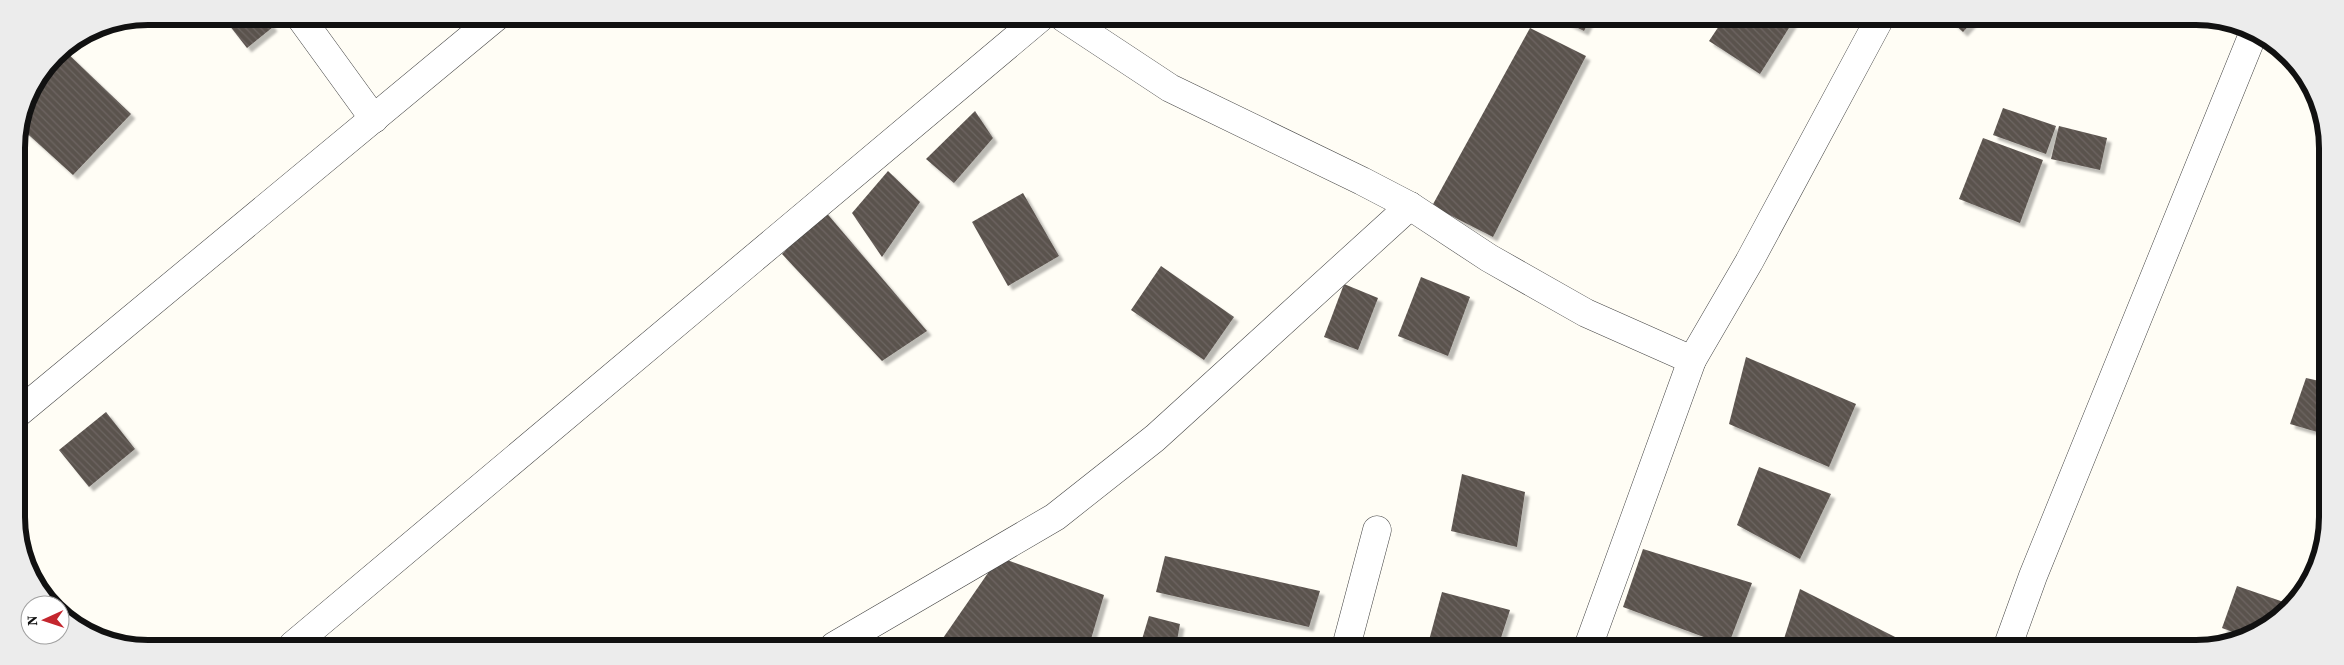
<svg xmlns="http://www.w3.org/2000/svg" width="2344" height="665" font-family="'Source Serif 4',serif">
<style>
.building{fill:url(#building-back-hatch);filter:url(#shadow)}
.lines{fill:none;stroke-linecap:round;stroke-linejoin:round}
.minor-casing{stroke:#444;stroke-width:29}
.tertiary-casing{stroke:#444;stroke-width:29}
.minor{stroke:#fff;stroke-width:28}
.tertiary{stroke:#fff;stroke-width:28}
.rim{fill:none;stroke:#111;stroke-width:6}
</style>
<defs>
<pattern id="building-back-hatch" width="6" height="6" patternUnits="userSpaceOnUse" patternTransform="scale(1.25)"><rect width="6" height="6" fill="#5a524d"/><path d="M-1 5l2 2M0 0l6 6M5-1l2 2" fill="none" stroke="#6d6662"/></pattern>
<filter id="shadow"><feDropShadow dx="4.5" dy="4.5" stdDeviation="1" flood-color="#0004"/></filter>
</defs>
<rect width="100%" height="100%" fill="#fffdf5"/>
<g class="building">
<path d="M222 16H265L273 27 247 48Z"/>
<path d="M1560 19H1590L1584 31Z"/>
<path d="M1723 20H1794L1760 74 1709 41Z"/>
<path d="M1950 20H1974L1963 32Z"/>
<path d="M1530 28 1586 56 1493 237 1432 206Z"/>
<path d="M63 49 131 114 73 175 20 127 30 90 55 55Z"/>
<path d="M2003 108 2056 126 2046 154 1993 135Z"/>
<path d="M975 111 993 138 954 183 926 159Z"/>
<path d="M2059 126 2107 138 2100 170 2051 159Z"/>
<path d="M1983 138 2043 160 2020 223 1959 199Z"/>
<path d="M888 171 920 202 882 257 852 213Z"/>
<path d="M1023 193 1059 256 1008 286 972 222Z"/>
<path d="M824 210 927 331 882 361 782 254Z"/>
<path d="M1161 266 1234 317 1204 360 1131 310Z"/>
<path d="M1421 277 1470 297 1448 356 1398 336Z"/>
<path d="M1344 284 1378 298 1358 350 1324 337Z"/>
<path d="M1746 357 1856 404 1829 467 1729 424Z"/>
<path d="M2306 378 2324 382V434L2290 424Z"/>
<path d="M106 412 135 449 89 487 59 450Z"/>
<path d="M1759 467 1831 494 1800 559 1737 525Z"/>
<path d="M1462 474 1525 492 1517 547 1451 531Z"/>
<path d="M1643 549 1752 583 1728 646 1623 607Z"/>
<path d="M1165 556 1320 591 1309 627 1156 592Z"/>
<path d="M999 557 1104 595 1089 646H957L941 641Z"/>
<path d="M2237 586 2292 605 2276 621 2241 635 2222 628Z"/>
<path d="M1800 589 1903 641 1900 648H1781Z"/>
<path d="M1442 592 1510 610 1498 647H1436L1428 644Z"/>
<path d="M1149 616 1180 624 1176 646H1140Z"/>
</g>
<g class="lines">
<g class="minor-casing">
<g id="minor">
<path d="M300 17 374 119"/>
<path d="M1064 18 1170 88 1362 181 1410 206 1489 258 1586 313 1692 360"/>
<path d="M293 645 1040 18"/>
<path d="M834 646 1055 517 1155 438 1410 206"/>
<path d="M1346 647 1377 530"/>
<path d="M1588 647 1692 360 1749 262 1879 20"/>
<path d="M2007 648 2033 576 2253 34"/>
</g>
</g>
<g class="tertiary-casing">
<path id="tertiary" d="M18 413 496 17"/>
</g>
<use href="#minor" class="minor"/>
<use href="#tertiary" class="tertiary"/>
</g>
<path d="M0 0H2344V665H0ZM148 25H2196A123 123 0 0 1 2319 148V517A123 123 0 0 1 2196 640H148A123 123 0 0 1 25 517V148A123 123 0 0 1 148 25Z" fill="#ececec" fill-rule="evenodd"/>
<path class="rim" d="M148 25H2196A123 123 0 0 1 2319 148V517A123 123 0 0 1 2196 640H148A123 123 0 0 1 25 517V148A123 123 0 0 1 148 25Z"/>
<g transform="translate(45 620) rotate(267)"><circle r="24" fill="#ffffff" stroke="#a0a0a0"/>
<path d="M0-4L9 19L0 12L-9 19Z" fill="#c4262e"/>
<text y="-8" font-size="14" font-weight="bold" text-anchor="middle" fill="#111111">N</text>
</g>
</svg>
